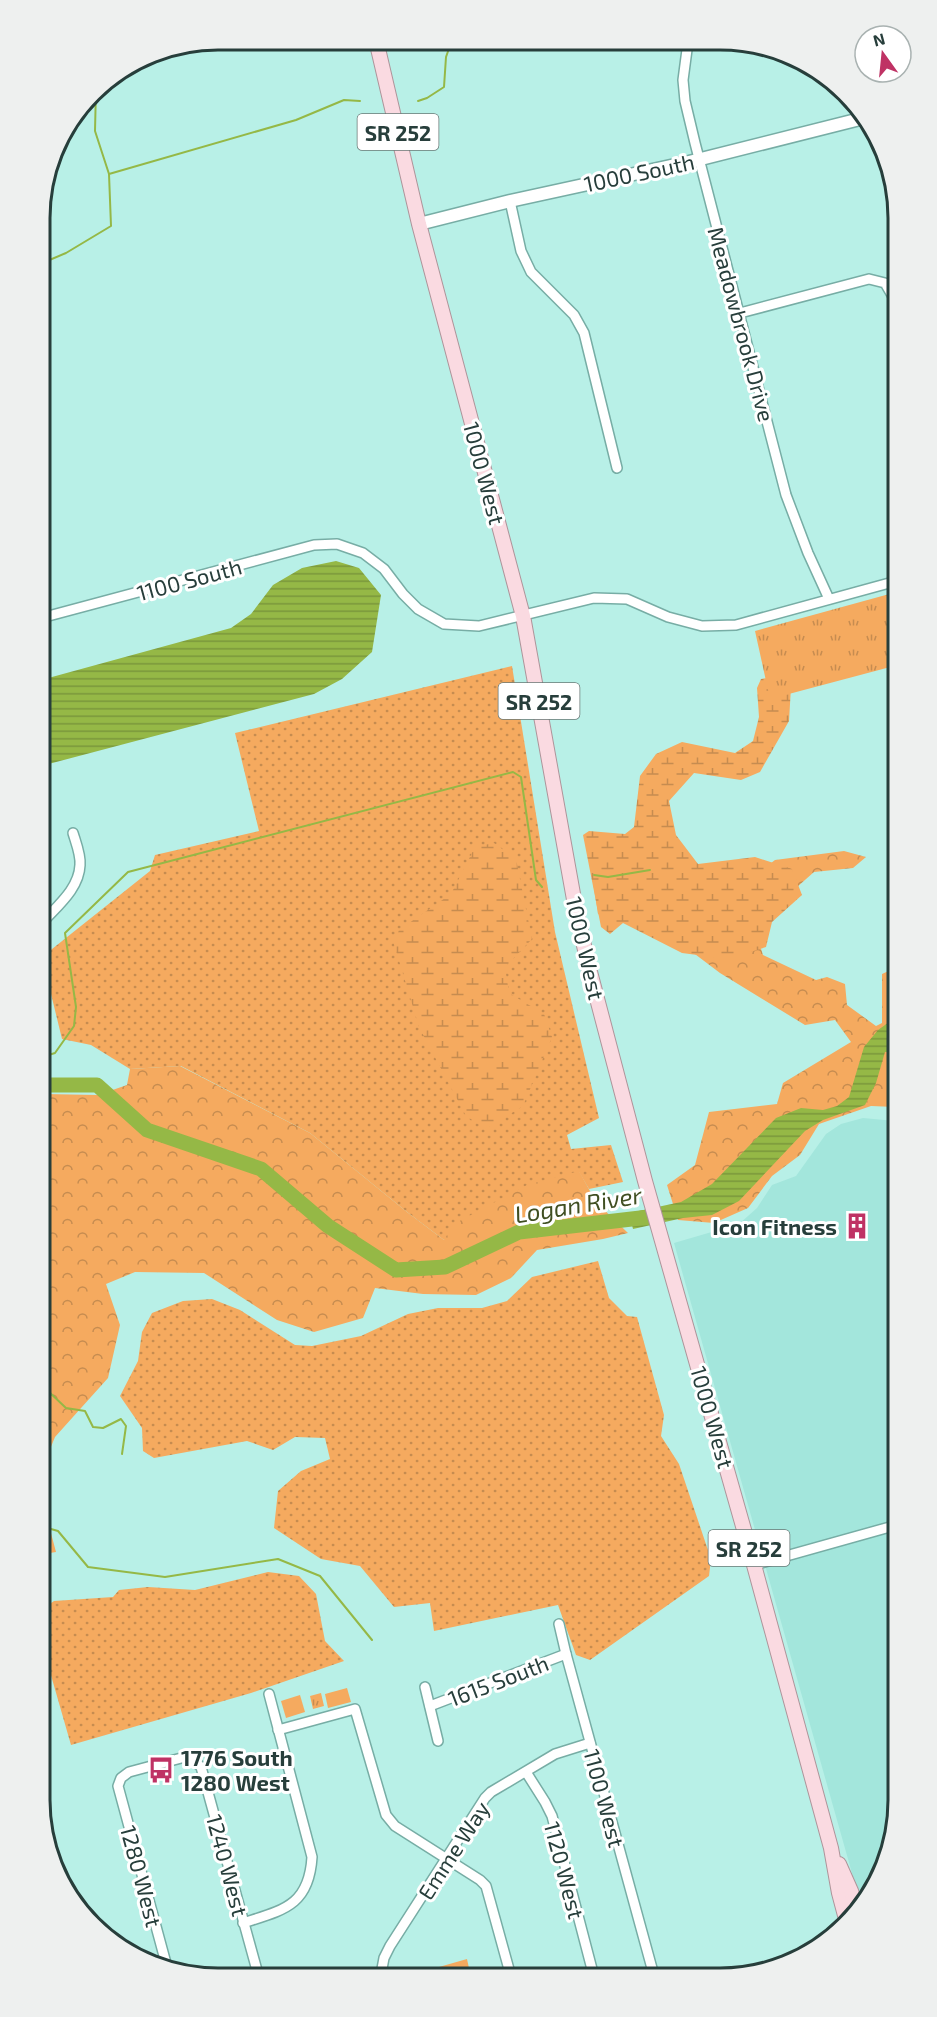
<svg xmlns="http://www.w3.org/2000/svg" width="937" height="2017" font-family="'Exo 2',sans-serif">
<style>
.built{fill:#a3e6dc}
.grass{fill:url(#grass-dots)}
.forest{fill:url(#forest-crowns)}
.wetland{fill:url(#wetland-marsh)}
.park{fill:url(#park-tufts)}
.pitch{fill:#f5aa5f}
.water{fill:url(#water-rules)}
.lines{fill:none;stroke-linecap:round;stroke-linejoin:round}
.stream{stroke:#95b846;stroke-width:2}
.river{stroke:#95b846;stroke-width:15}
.street-casing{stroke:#77ada5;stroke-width:12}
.secondary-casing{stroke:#77ada5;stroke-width:15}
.primary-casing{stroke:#ae949a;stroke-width:16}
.street{stroke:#fff;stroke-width:9}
.secondary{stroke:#fff;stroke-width:12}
.primary{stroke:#fadae1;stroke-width:14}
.labels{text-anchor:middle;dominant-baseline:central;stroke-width:6;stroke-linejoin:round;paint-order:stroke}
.shield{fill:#fff;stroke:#687876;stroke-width:1.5}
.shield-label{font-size:21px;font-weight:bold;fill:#273e3b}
.street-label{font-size:22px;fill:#273e3b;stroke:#fff}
.poi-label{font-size:22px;font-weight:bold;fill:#273e3b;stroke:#fff;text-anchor:end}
.water-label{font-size:24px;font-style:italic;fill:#404f22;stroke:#fff}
.rim{fill:none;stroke:#273e3b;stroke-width:3}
</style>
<defs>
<pattern id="grass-dots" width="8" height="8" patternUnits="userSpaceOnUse" patternTransform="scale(1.5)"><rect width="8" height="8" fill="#f5aa5f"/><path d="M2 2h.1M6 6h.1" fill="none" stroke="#c68c50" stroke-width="1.8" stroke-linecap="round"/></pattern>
<pattern id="forest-crowns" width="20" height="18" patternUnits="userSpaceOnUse" patternTransform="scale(1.5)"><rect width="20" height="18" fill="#f5aa5f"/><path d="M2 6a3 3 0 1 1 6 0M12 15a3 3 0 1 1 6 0" fill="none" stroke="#c68c50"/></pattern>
<pattern id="wetland-marsh" width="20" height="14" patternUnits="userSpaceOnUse" patternTransform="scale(1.5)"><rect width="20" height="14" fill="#f5aa5f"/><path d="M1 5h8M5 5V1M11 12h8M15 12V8" fill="none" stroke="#c68c50"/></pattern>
<pattern id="park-tufts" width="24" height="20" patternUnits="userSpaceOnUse" patternTransform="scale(1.5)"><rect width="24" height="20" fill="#f5aa5f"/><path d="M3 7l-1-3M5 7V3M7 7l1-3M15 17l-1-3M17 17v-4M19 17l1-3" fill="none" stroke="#c68c50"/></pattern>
<pattern id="water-rules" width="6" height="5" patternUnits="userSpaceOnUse" patternTransform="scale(1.5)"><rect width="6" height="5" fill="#95b846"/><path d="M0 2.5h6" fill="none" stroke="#7a973c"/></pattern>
</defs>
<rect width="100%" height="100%" fill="#b8f0e7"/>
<path class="built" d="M863 1118 895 1121 898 1812 884 1868 861 1905 674 1243 739 1224 757 1208 772 1185 796 1176 826 1134 841 1124Z"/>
<g class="grass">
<path d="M512 666 555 932 599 1118 567 1135 571 1149 611 1145 623 1182 589 1189 579 1172 444 1240 407 1212 310 1133 181 1066 130 1069 91 1045 62 1039 42 957 150 871 155 855 259 831 235 733Z"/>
<path d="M598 1261 609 1298 627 1316 637 1317 664 1415 661 1436 679 1464 711 1559 709 1576 590 1660 576 1655 558 1605 434 1631 430 1603 394 1607 360 1566 321 1559 274 1528 278 1491 301 1471 330 1459 325 1438 295 1437 273 1450 247 1441 154 1458 143 1451 142 1428 120 1396 138 1361 142 1332 152 1313 183 1301 212 1299 240 1310 295 1345 312 1346 361 1336 408 1314 438 1308H482L507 1301 532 1277Z"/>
<path d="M268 1572 299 1576 316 1594 325 1641 344 1661 251 1693 71 1745 44 1651V1608L54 1601 113 1597 119 1590 148 1587 195 1590Z"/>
</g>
<g class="forest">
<path d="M586 838 684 884 757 874 775 860 844 851 866 857 853 868 814 872 788 895 752 921 763 955 816 980 827 977 845 984 847 1005 876 1026 882 1023V974L895 968V1107L871 1106 819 1124 800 1155 772 1176 748 1208 714 1223 678 1220 667 1185 695 1165 709 1112 777 1104 783 1083 851 1042 835 1020 805 1025 720 973 626 902 615 923 598 914Z"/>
<path d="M180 1066 310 1133 407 1212 444 1240 454 1224 527 1185 579 1171 596 1202 628 1233 603 1239 537 1250 511 1278 476 1295 423 1294 375 1288 363 1318 314 1332 277 1320 204 1273 135 1272 106 1284 120 1325 108 1378 55 1437 44 1464 43 1094 98 1095 127 1085 130 1069Z"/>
<path d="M44 1507 56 1552 44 1554Z"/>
</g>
<g class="wetland">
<path d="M775 677 791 687 789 721 760 772 741 780 694 773 669 801 676 835 698 864 755 857 792 869 802 895 772 922 766 947 728 959 682 953 623 923 610 934 601 927 583 835 589 831 625 834 634 827 640 776 656 754 682 742 735 753 753 741 759 717 757 688 761 679Z"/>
<path d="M494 843 516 859 532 939 505 967 509 993 544 1014 552 1037 523 1106 486 1129 466 1116 419 1027 394 944 399 930 451 894 475 847Z"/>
</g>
<g class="park">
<path d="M893 593 894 666 770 699 755 631Z"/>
<path d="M321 1693 324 1706 313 1709 310 1696Z"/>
</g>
<g class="pitch">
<path d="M347 1688 351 1702 328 1708 325 1694Z"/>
<path d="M300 1695 305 1712 286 1718 281 1701Z"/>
<path d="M467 1959 470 1973H433L432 1969Z"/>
</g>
<g class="water">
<path d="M336 561 359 568 381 595 372 652 342 679 314 694 41 766V680L231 628 251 614 273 585 302 568Z"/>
<path d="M892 1020 895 1021V1052H885L876 1083 865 1105 823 1120 805 1131 739 1201 712 1215 683 1218 633 1229 629 1213 681 1202 712 1184 776 1118 801 1108 823 1110 837 1106 849 1097 864 1047 878 1030Z"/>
</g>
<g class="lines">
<g class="stream">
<path d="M418 101 427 98 444 87 446 57 452 40"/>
<path d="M109 174 296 120 344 100 360 101"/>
<path d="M40 264 66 253 111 226 109 174 95 131 96 88"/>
<path d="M594 875 608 877 650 870"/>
<path d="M42 1057 55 1053 74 1026 76 1007 65 933 128 872 513 772 521 777 536 880 542 887"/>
<path d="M44 1389 47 1390 66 1408 85 1411 93 1427 103 1428 121 1419 126 1426 122 1454"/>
<path d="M44 1527 58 1531 88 1567 165 1577 278 1559 320 1576 372 1640"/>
</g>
<path class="river" d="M43 1088 48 1085H97L147 1130 261 1169 328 1226 396 1270 445 1267 519 1232 649 1217"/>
<g class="street-casing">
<g id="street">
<path d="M688 42 683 80 685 101 695 143 786 495 808 553 829 599"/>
<path d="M510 201 521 251 531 272 574 315 584 333 617 468"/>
<path d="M740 313 869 279 885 283 892 295"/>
<path d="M41 618 314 545 337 544 363 553 384 569 403 594 418 609 444 624 479 626 594 598 627 599 668 617 702 626 736 625 893 582"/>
<path d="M42 923C57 906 79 889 80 865 81 855 76 843 73 833"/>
<path d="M754 1565 897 1525"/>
<path d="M559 1624 566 1654 653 1972"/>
<path d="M425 1687 438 1741"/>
<path d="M430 1706 566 1654"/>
<path d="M278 1730 355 1709 386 1815 395 1826 480 1880 486 1886 510 1973"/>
<path d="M526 1772 545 1802 552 1816 593 1973"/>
<path d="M243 1923C283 1910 309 1906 312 1857L269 1694"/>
<path d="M167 1967 118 1786 121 1778 129 1772 185 1757 192 1759 201 1767 258 1974"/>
<path d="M381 1974 384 1958 390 1946 485 1798 491 1792 555 1754 590 1743"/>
</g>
</g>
<g class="secondary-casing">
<path id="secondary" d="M419 224 510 201 689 162 860 119"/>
</g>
<g class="primary-casing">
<g id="primary">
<path d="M376 40 419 224 523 616 575 905 589 968 645 1181 754 1565 831 1848 839 1893 847 1923"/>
<path d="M839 1864 851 1891 857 1912"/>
</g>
</g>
<use href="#street" class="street"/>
<use href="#secondary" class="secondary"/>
<use href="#primary" class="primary"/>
</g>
<defs>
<g id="building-bare" transform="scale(2.07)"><path d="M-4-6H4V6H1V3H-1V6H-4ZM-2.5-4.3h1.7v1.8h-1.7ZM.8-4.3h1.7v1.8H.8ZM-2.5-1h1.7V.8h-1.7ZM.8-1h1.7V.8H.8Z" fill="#bf3264" stroke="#fff" stroke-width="2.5" paint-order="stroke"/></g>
<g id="bus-bare" transform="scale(2.07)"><path d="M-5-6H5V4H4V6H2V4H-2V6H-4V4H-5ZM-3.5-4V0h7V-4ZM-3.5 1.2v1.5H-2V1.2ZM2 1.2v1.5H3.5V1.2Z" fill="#bf3264" stroke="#fff" stroke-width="2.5" paint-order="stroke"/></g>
</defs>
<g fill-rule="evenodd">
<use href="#building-bare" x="857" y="1226"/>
<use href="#bus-bare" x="161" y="1770"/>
</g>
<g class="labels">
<g class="shield">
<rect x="357.5" y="114" width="81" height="36" rx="4.5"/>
<rect x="498.5" y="683" width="81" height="36" rx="4.5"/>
<rect x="708.5" y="1530" width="81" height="36" rx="4.5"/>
</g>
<g class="shield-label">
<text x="398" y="132">SR 252</text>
<text x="539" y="701">SR 252</text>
<text x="749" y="1548">SR 252</text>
</g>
<g class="street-label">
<text transform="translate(639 172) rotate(-12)">1000 South</text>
<text transform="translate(742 324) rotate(75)">Meadowbrook Drive</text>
<text transform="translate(485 473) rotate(75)">1000 West</text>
<text transform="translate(189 579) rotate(-15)">1100 South</text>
<text transform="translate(586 948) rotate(77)">1000 West</text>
<text transform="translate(713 1417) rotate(74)">1000 West</text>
<text transform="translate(498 1680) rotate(-21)">1615 South</text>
<text transform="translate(605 1798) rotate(75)">1100 West</text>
<text transform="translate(453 1850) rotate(-57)">Emme Way</text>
<text transform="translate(228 1865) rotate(75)">1240 West</text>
<text transform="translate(565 1870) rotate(75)">1120 West</text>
<text transform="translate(142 1876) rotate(75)">1280 West</text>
</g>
<g class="poi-label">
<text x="837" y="1226">Icon Fitness</text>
<text x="181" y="1757" text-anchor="start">1776 South<tspan x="181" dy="25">1280 West</tspan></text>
</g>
<g class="water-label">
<text transform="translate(578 1204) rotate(-9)">Logan River</text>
</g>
</g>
<path d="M0 0H937V2017H0ZM218 50H720A168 168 0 0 1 888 218V1800A168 168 0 0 1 720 1968H218A168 168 0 0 1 50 1800V218A168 168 0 0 1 218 50Z" fill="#eef0ef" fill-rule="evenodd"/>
<path class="rim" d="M218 50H720A168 168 0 0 1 888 218V1800A168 168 0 0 1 720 1968H218A168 168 0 0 1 50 1800V218A168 168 0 0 1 218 50Z"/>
<g transform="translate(883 54) rotate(345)"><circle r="28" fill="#ffffff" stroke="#a9b2b1" stroke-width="1.5"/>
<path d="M0-4.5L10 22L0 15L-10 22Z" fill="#bf3264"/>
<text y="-9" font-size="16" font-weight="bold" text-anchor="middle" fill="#273e3b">N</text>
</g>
</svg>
